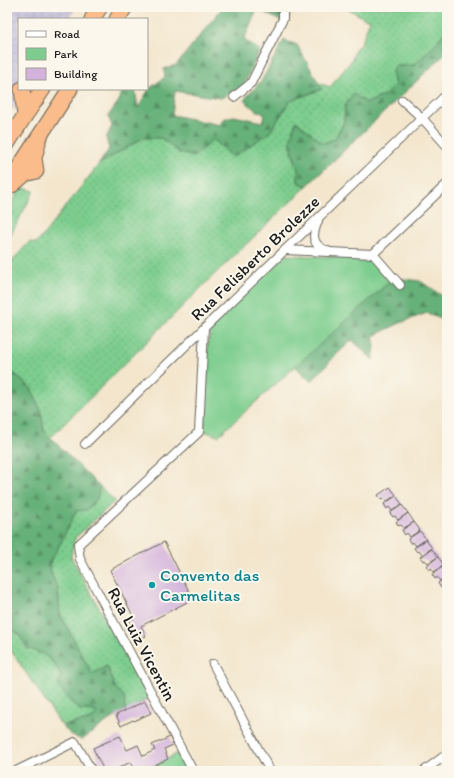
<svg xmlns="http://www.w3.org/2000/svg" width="454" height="778" font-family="Itim,sans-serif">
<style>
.industrial{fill:url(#industrial-grid)}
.grass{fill:url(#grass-dots);stroke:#4c7455}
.forest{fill:url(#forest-firs);stroke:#41664a}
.green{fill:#7dcd8e;stroke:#4c7455}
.building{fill:#d3b3db}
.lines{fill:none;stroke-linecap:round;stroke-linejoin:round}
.minor-casing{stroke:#67635a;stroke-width:10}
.motorway-casing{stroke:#67635a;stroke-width:17}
.minor{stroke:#fff;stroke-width:8}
.motorway{stroke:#f9bc8a;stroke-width:15}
.culture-dot{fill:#0f9aa8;stroke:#fbf7ec;stroke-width:1.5}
.labels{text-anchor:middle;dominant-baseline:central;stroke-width:4;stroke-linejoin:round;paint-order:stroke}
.street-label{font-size:17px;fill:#1c1c1c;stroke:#fbf7ec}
.culture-label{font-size:17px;fill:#0d838f;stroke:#fbf7ec;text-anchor:start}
</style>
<defs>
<pattern id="industrial-grid" width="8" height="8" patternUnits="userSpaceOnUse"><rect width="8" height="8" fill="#c6c0da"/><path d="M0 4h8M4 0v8" fill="none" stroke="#aaa4ba"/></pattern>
<pattern id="grass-dots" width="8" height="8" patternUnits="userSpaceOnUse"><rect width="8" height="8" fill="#7dcd8e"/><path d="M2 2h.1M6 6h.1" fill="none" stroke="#6baf7a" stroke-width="1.8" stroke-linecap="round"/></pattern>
<pattern id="forest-firs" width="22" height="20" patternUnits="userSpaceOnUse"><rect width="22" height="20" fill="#66b079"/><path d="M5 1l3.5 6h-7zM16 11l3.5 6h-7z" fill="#538e62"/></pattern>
</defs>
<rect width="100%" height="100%" fill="#fbf7ec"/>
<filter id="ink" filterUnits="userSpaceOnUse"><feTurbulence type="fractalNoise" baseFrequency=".025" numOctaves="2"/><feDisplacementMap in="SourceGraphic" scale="8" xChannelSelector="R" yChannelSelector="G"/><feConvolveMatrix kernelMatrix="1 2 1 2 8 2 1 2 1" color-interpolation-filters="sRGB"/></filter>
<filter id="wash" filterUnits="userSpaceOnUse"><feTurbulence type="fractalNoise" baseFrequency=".012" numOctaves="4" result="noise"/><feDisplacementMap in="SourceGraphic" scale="16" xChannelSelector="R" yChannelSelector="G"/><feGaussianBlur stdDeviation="0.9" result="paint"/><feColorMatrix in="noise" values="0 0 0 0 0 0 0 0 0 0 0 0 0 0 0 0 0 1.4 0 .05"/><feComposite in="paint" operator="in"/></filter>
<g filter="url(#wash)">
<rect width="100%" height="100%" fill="#f3e6cd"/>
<path class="industrial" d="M7 7H77L69 19H19V89H25L7 118Z"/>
<g class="grass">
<path d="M345 7H445C445 14 449 22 447 29 445 36 420 62 413 65 407 68 398 69 392 71L395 85 385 95 367 103 353 94 345 106 344 122 335 139 323 144 296 121 292 151 298 170V182L307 186 216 273 50 438 44 431 41 411 31 388 9 369 7 368V267L29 242 37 243 99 164 143 138H161L180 153 213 139 270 132 290 101 321 89 318 83 330 87 352 60 355 49 360 45 370 20 364 18Z"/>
<path d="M21 187 34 191 7 242V211Z"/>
<path d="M100 487 115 501 75 538 71 557 149 698 125 712 124 696 115 687 107 666 92 674 60 614 58 589 51 573 50 561 58 548 76 511 97 499Z"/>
<path d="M7 627 19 634 27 648 43 654 51 660 61 674 73 704 81 710H91L97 713 92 719 62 726 7 645Z"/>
</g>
<g class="forest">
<path d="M223 7H289L290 14 285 23 257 9 244 40 260 50 244 85 221 98 175 91 172 115 220 125 223 119 234 116 263 122 265 115 253 108 244 100 262 80 275 56 284 40 297 45 322 89 290 101 270 132 233 157 213 139 194 157 180 153 161 138H143L99 164 109 149 106 138 112 126 108 116 119 101 123 89H135L138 108 149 89 165 77 164 69 176 65Z"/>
<path d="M447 29V52L307 186 298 182V170L290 141 296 121 323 143 335 139 344 122 345 106 353 94 367 103 385 95 395 85 392 71 396 66 414 65 434 46Z"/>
<path d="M397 278 420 281 447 299V322L427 313 400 323 373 336 375 347 373 360 352 340 336 355 311 382 295 366 389 282Z"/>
<path d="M7 368 9 369 31 388 41 411 44 431 100 487 97 499 87 510 76 511 58 548 50 561 51 573 58 589 60 614 92 674 107 666 115 687 124 696 125 712 109 720 82 740 71 735 62 726 92 719 97 713 91 710H81L73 704 58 686 61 674 51 660 43 654 27 648 19 634 7 627Z"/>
</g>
<g class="green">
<path d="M286 255 370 258 389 282 218 436 204 431 208 341 214 324Z"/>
<path d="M178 753 187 771H144Z"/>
</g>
<g id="blocks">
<g class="building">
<path d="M390 487 396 495 386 502 383 498 381 500 378 495Z"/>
<path d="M396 496 402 504 392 511 389 507 387 509 384 504Z"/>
<path d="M402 505 408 513 398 520 395 516 393 517 390 513Z"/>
<path d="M408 513 414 522 404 528 401 525 399 526 396 522Z"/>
<path d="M414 522 420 530 410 537 407 533 405 535 402 530Z"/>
<path d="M420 531 426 539 416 546 413 542 411 544 408 539Z"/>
<path d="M426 540 432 548 422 555 419 551 417 552 414 548Z"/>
<path d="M164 542 193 599 141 626 146 636 139 639 129 621 134 618 110 570Z"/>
<path d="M432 549 438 557 428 563 425 560 423 561 420 557Z"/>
<path d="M438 557 444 565 434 572 431 568 429 570 426 566Z"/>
<path d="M444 566 447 570V576L440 581 437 577 435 579 432 574Z"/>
<path d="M447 577V589L446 590 443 586 441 588 438 583Z"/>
<path d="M145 701 151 713 134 721 133 720 121 726 116 715Z"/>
<path d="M120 736 127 750 138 745 143 756 155 750 152 745 170 737 173 745 164 749 168 759 142 771H135L131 762 112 771H104L93 748Z"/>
</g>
</g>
</g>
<g filter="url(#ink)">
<use href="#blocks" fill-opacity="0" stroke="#67635a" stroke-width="1"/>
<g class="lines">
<g class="minor-casing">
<g id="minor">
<path d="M234 97 251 83 283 19V7"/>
<path d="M402 100 422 118 447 146"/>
<path d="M318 221C312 235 311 245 328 251"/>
<path d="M285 250 373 254 400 285"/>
<path d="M373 254 447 184"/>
<path d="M85 444 204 328 447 94"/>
<path d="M213 664 270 771"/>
<path d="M16 771 75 742 92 771"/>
<path d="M193 771 80 559 78 545 199 432 204 328"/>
<path d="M424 771 447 754"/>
</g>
</g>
<g class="motorway-casing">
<g id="motorway">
<path d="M92 19 100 7"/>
<path d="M117 19 125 7"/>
<path d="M22 89 25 115"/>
<path d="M7 144 22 120 43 89"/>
<path d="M12 185 25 174 36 171 34 158 38 143"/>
<path d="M7 186 70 89"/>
</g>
</g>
<use href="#minor" class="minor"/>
<use href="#motorway" class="motorway"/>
</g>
</g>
<circle class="culture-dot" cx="152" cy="585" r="4"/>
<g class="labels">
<g class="street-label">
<text transform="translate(255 258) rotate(-44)">Rua Felisberto Brolezze</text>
<text transform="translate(142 644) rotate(62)">Rua Luiz Vicentin</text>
</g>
<g class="culture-label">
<text x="160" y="575">Convento das<tspan x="160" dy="20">Carmelitas</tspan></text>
</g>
</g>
<rect width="454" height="778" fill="none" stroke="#fbf7ec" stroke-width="24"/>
<rect x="18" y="18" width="130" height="72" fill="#fbf7ec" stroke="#a29f99"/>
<rect x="26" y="31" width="20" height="6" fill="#ffffff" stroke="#a29f99"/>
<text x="54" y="38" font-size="12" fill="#1c1c1c">Road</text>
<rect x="26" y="48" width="20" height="12" fill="#7dcd8e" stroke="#a29f99"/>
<text x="54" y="58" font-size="12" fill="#1c1c1c">Park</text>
<rect x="26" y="68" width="20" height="12" fill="#d3b3db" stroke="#a29f99"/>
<text x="54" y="78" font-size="12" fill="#1c1c1c">Building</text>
</svg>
